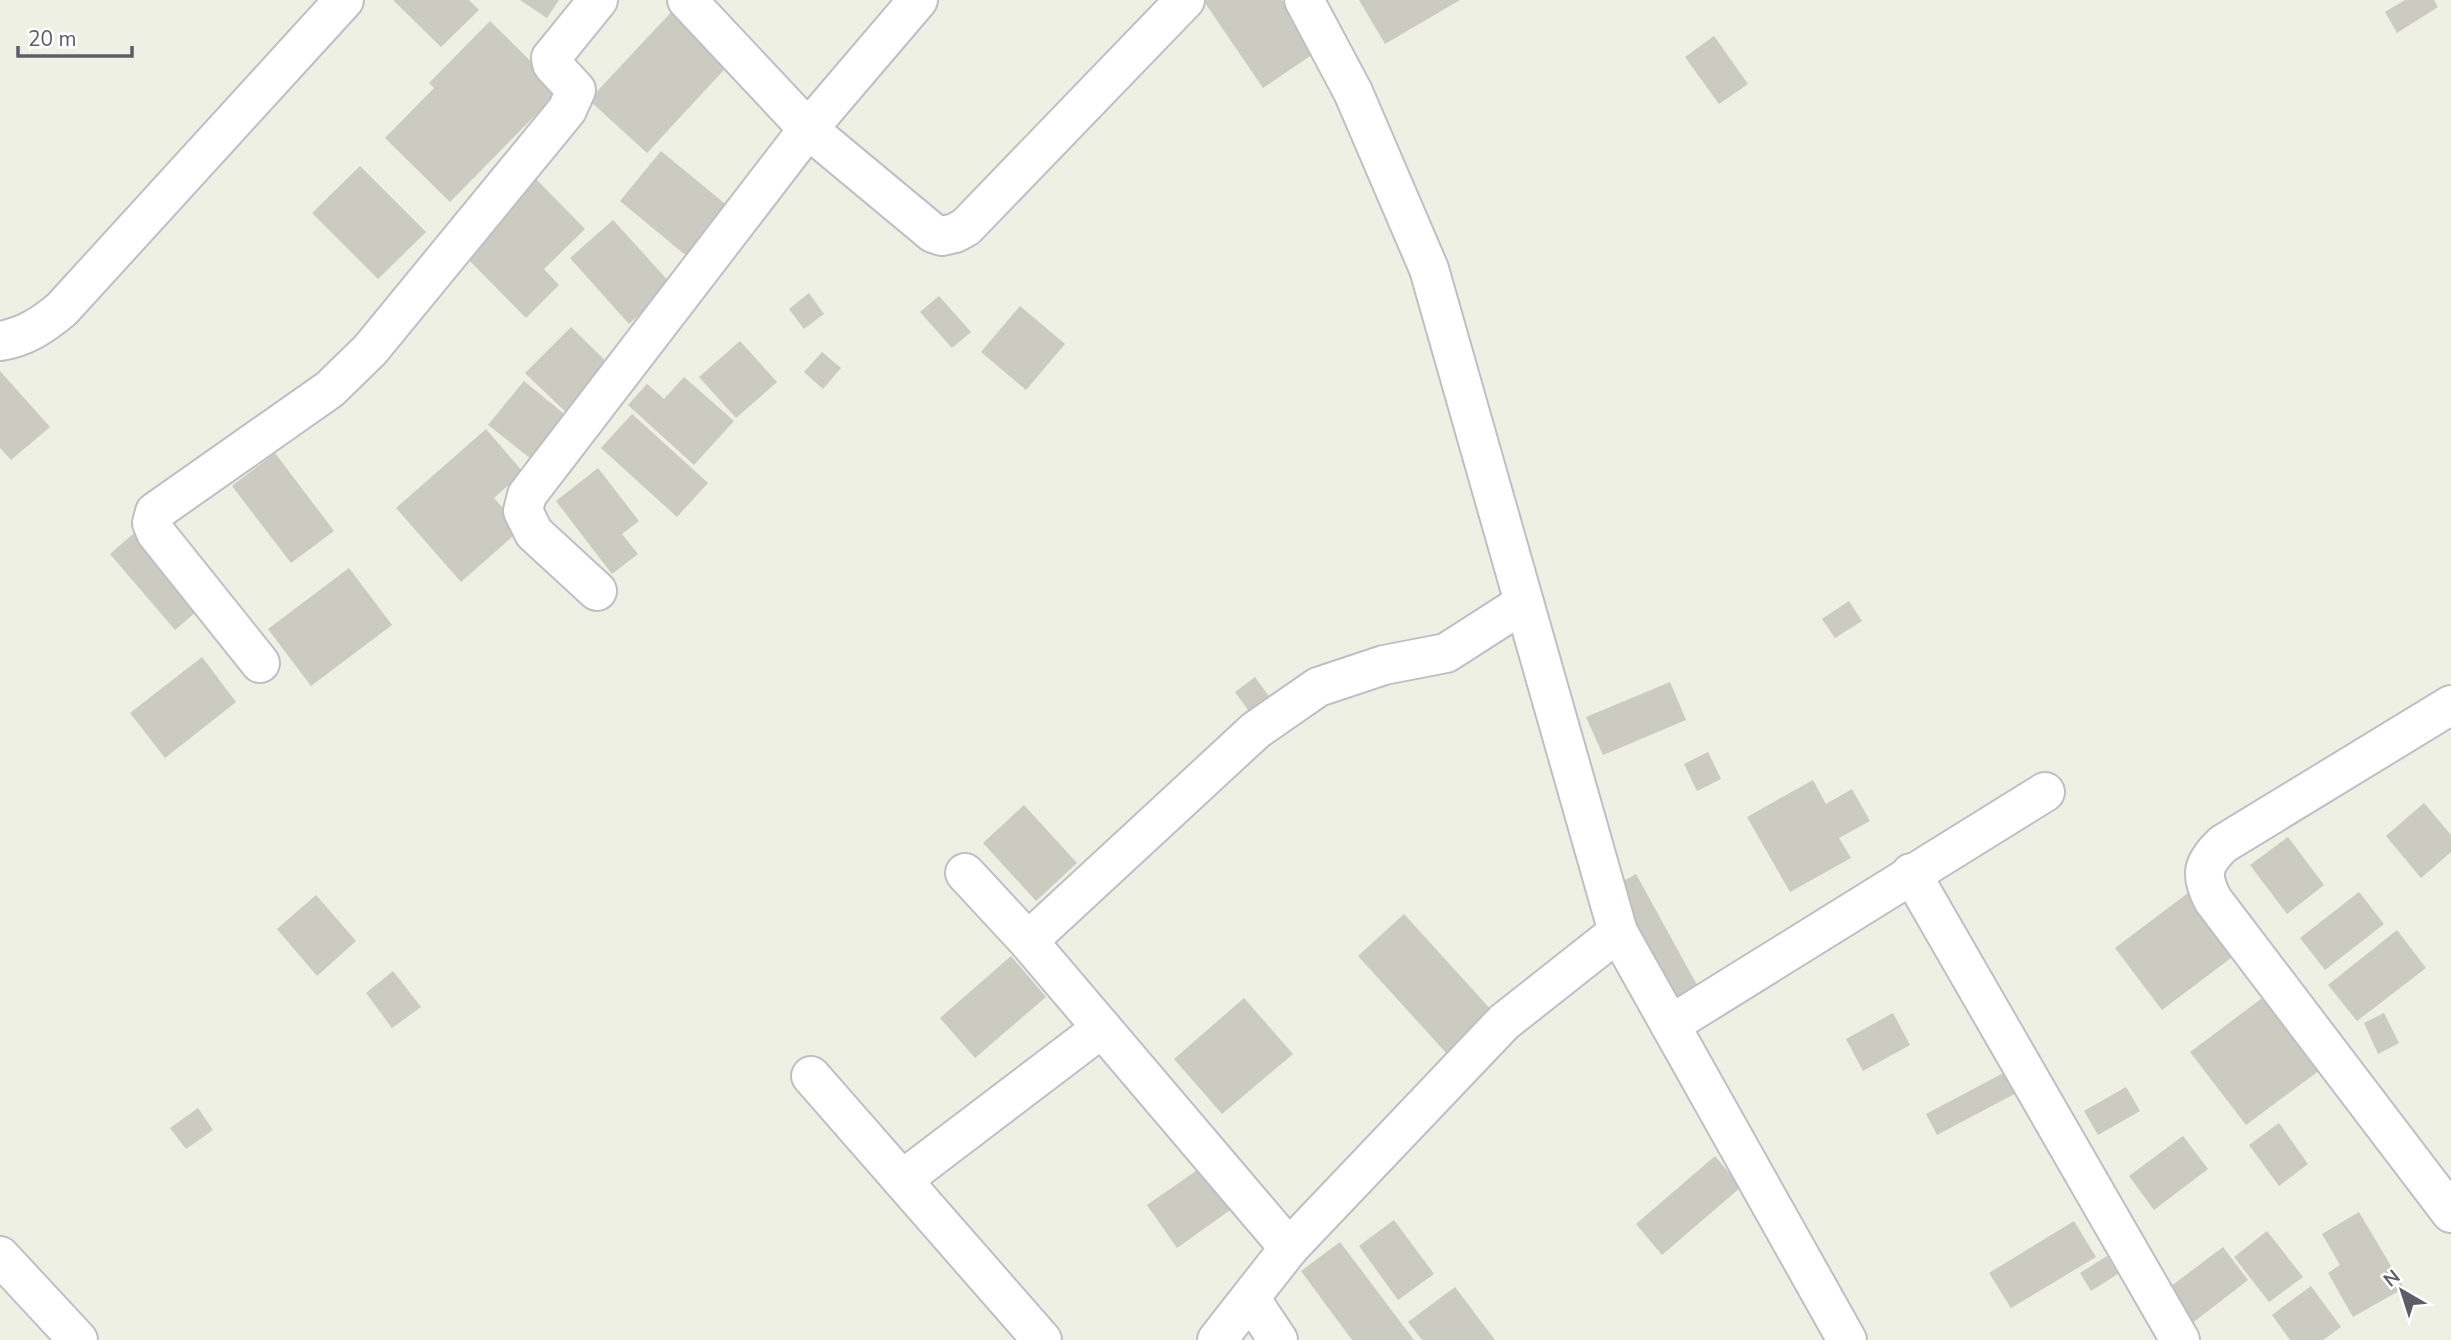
<svg xmlns="http://www.w3.org/2000/svg" width="2451" height="1340" font-family="'Nunito Sans',sans-serif">
<style>
.building{fill:#cbcbc1}
.lines{fill:none;stroke-linecap:round;stroke-linejoin:round}
.minor-casing{stroke:#bebfc6;stroke-width:42}
.minor{stroke:#fff;stroke-width:38}
</style>
<rect width="100%" height="100%" fill="#eef0e4"/>
<g class="building">
<path d="M393 0H469L479 10 441 47Z"/>
<path d="M520 0H559L547 18Z"/>
<path d="M1203 0H1282L1316 52 1263 88Z"/>
<path d="M1359 0H1460L1385 44Z"/>
<path d="M2405 0H2434L2438 7 2397 33 2385 12Z"/>
<path d="M675 8 733 60 647 153 589 100Z"/>
<path d="M490 21 560 90 450 202 385 138 434 88 429 83Z"/>
<path d="M1714 36 1748 84 1719 104 1685 57Z"/>
<path d="M661 151 730 208 689 258 620 201Z"/>
<path d="M360 166 426 232 378 279 312 213Z"/>
<path d="M535 178 585 229 544 269 559 285 526 318 460 251Z"/>
<path d="M613 220 672 285 629 324 570 258Z"/>
<path d="M809 293 824 314 804 329 789 309Z"/>
<path d="M939 296 971 332 952 348 920 312Z"/>
<path d="M1020 306 1065 344 1026 390 981 352Z"/>
<path d="M571 327 617 372 571 417 525 373Z"/>
<path d="M740 341 777 382 736 418 699 377Z"/>
<path d="M822 352 841 368 823 389 804 372Z"/>
<path d="M0 371 50 427 11 460 0 448Z"/>
<path d="M684 377 734 421 694 465 628 405 647 384 664 399Z"/>
<path d="M524 381 569 418 535 462 488 425Z"/>
<path d="M632 414 708 483 677 517 601 448Z"/>
<path d="M486 429 523 472 494 498 521 529 461 582 396 508Z"/>
<path d="M275 453 334 531 291 563 232 486Z"/>
<path d="M598 468 639 521 622 534 638 554 612 574 556 501Z"/>
<path d="M140 528 205 604 175 630 110 554Z"/>
<path d="M349 568 392 625 311 686 268 629Z"/>
<path d="M1849 601 1862 621 1835 638 1822 619Z"/>
<path d="M202 657 236 702 165 758 130 713Z"/>
<path d="M1255 677 1271 699 1251 714 1235 692Z"/>
<path d="M1670 682 1686 720 1603 755 1586 717Z"/>
<path d="M1708 752 1721 779 1697 791 1684 764Z"/>
<path d="M1813 780 1826 804 1852 789 1870 821 1839 838 1851 858 1790 892 1747 817Z"/>
<path d="M2424 803 2451 835V852L2421 878 2386 836Z"/>
<path d="M1024 805 1077 863 1036 901 983 843Z"/>
<path d="M2288 837 2324 885 2287 914 2250 865Z"/>
<path d="M1636 874 1703 996 1681 1009 1613 887Z"/>
<path d="M2196 887 2243 949 2162 1010 2115 948Z"/>
<path d="M2359 892 2384 924 2325 970 2300 938Z"/>
<path d="M316 895 356 941 317 976 277 929Z"/>
<path d="M1404 914 1494 1013 1448 1055 1358 956Z"/>
<path d="M2397 930 2426 968 2357 1021 2328 985Z"/>
<path d="M1011 956 1046 997 975 1058 940 1018Z"/>
<path d="M393 971 421 1007 392 1028 366 993Z"/>
<path d="M2265 996 2320 1070 2246 1125 2190 1052Z"/>
<path d="M1244 998 1293 1054 1222 1114 1174 1059Z"/>
<path d="M1893 1013 1910 1045 1863 1071 1846 1039Z"/>
<path d="M2384 1013 2399 1043 2378 1054 2364 1023Z"/>
<path d="M2009 1070 2020 1091 1937 1135 1926 1114Z"/>
<path d="M2126 1087 2140 1111 2098 1135 2084 1111Z"/>
<path d="M198 1108 213 1130 186 1149 170 1128Z"/>
<path d="M2279 1123 2308 1164 2279 1186 2249 1145Z"/>
<path d="M2183 1136 2208 1169 2154 1210 2129 1176Z"/>
<path d="M1715 1156 1741 1187 1662 1255 1636 1224Z"/>
<path d="M1203 1166 1233 1208 1177 1248 1147 1205Z"/>
<path d="M2359 1212 2404 1288 2353 1317 2328 1273 2340 1265 2322 1234Z"/>
<path d="M1394 1220 1434 1274 1398 1300 1359 1246Z"/>
<path d="M2074 1221 2096 1257 2011 1308 1989 1273Z"/>
<path d="M2267 1231 2303 1277 2269 1302 2234 1257Z"/>
<path d="M1340 1242 1414 1340H1352L1301 1271Z"/>
<path d="M2223 1247 2248 1280 2191 1324 2166 1290Z"/>
<path d="M2107 1256 2118 1274 2091 1291 2080 1273Z"/>
<path d="M2311 1286 2341 1327 2323 1340H2290L2272 1315Z"/>
<path d="M1455 1287 1495 1340H1422L1408 1322Z"/>
</g>
<g class="lines">
<g class="minor-casing">
<g id="minor">
<path d="M687 0 808 129 933 233 942 236 955 233 966 227 1185 0"/>
<path d="M1304 0 1353 92 1429 269 1618 932 1847 1340"/>
<path d="M0 341C25 337 43 325 62 309L344 0"/>
<path d="M597 591 534 533 523 511 527 495 808 129 918 0"/>
<path d="M260 663 156 533 152 523 155 512 330 389 370 350 567 110 576 90 552 64 551 58 598 0"/>
<path d="M2451 705 2223 844C2202 864 2200 875 2213 900L2451 1213"/>
<path d="M965 873 1028 941 1289 1248"/>
<path d="M1911 873 2180 1340"/>
<path d="M1028 941 1256 730 1318 687 1384 665 1446 653 1524 603"/>
<path d="M1670 1025 2045 792"/>
<path d="M811 1076 1042 1340"/>
<path d="M902 1180 1102 1028"/>
<path d="M0 1256 78 1340"/>
<path d="M1250 1298 1278 1340"/>
<path d="M1217 1340 1289 1248 1504 1022 1618 932"/>
</g>
</g>
<use href="#minor" class="minor"/>
</g>
<g transform="translate(2402 1291) rotate(321)" stroke="#ffffff" stroke-width="5" paint-order="stroke">
<path d="M0-5L12 26L0 18L-12 26Z" fill="#5c5d66"/>
<text y="-10" font-size="19" font-weight="bold" text-anchor="middle" fill="#5c5d66">N</text>
</g>
<path d="M18 46v10h114v-10" fill="none" stroke="#5c5d66" stroke-width="3.5"/>
<text x="28" y="46" font-size="21" fill="#5c5d66" stroke="#ffffff" stroke-width="5" paint-order="stroke">20 m</text>
</svg>
